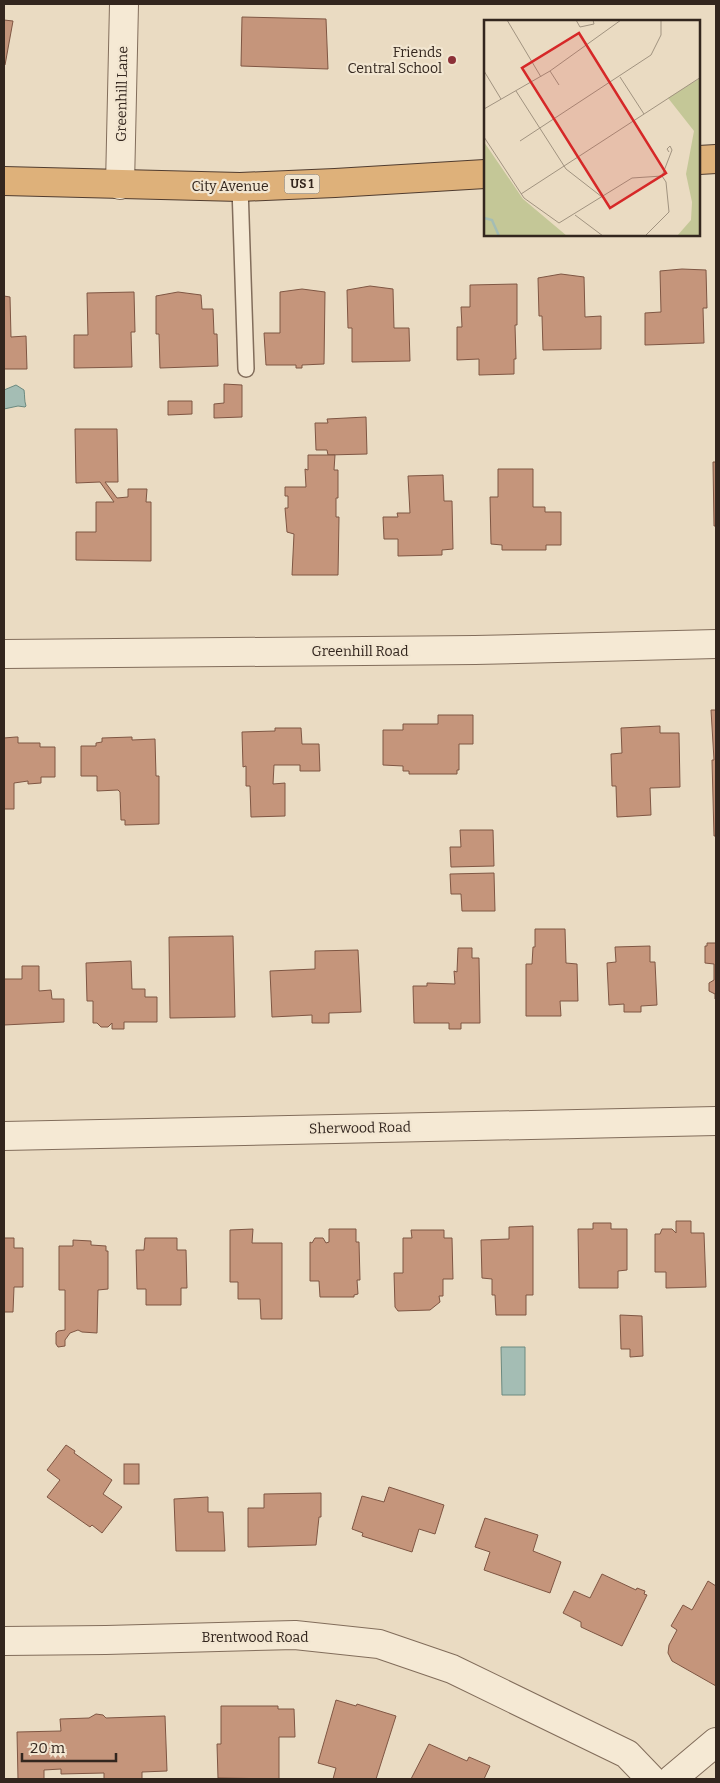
<svg xmlns="http://www.w3.org/2000/svg" width="720" height="1783" font-family="Bitter,serif">
<style>
.water{fill:#a4bdb4;stroke:#6c8a80}
.building{fill:#c5957b;stroke:#7f5643}
.lines{fill:none;stroke-linecap:round;stroke-linejoin:round}
.service-casing{stroke:#826d5b;stroke-width:18}
.minor-casing{stroke:#826d5b;stroke-width:30}
.trunk-casing{stroke:#503c2f;stroke-width:30}
.service{stroke:#f5e9d4;stroke-width:15}
.minor{stroke:#f5e9d4;stroke-width:28}
.trunk{stroke:#deb17a;stroke-width:28}
.poi-dot{fill:#8c3037;stroke:#f2e6d1;stroke-width:2}
.labels{text-anchor:middle;dominant-baseline:central;stroke-width:4.5;stroke-linejoin:round;paint-order:stroke}
.shield{fill:#f2e6d1;stroke:#6c6054;stroke-width:1}
.shield-label{font-size:12px;font-weight:bold;fill:#33261e}
.poi-label{font-size:14px;fill:#33261e;stroke:#f2e6d1;text-anchor:end}
.street-label{font-size:14px;fill:#33261e;stroke:#f2e6d1}
.inset-river{fill:none;stroke:#a4bdb4;stroke-width:2.5}
.inset-road{fill:none;stroke:#a19380;stroke-width:1}
.view{fill:#d62828;fill-opacity:0.15;stroke:#d62828;stroke-width:2.5}
.inset-edge{fill:none;stroke:#33261e;stroke-width:2.5}
</style>
<rect width="100%" height="100%" fill="#eadbc2"/>
<g class="water">
<path d="M16 385 24 390C25 396 24 400 26 406L25 407 18 406 4 409V390Z"/>
<path d="M501 1347H525V1395H502Z"/>
</g>
<g class="building">
<path d="M242 17 326 19 328 69 241 66Z"/>
<path d="M4 20 13 21 5 65 4 64Z"/>
<path d="M682 269 706 270 707 308H703L704 343 645 345V313L661 312 660 271Z"/>
<path d="M561 274 584 277 585 317 601 316V349L543 350 542 316H539L538 278Z"/>
<path d="M517 284V325H515L516 359H514V374L479 375V359L457 360V327H462L461 307H470V285Z"/>
<path d="M370 286 393 289 394 328H409L410 361 352 362V328H348L347 290Z"/>
<path d="M302 289 325 292 324 364 302 365V368H296V365H266L264 333H280V292Z"/>
<path d="M134 292 135 332H131L132 367 74 368V335H88L87 293Z"/>
<path d="M178 292 201 295 202 309H213L214 334H217L218 366 160 368 159 334H156V296Z"/>
<path d="M4 296 10 297 11 337 26 336 27 369H4Z"/>
<path d="M224 384 242 385V417L214 418V404L224 403Z"/>
<path d="M168 401H192V414L168 415Z"/>
<path d="M366 417 367 454 328 455 327 450H316L315 423H328L327 419Z"/>
<path d="M75 429H117L118 482H105L117 498 128 497V489H147L146 502H151V561L76 560V532H96V502H114L100 482 76 483Z"/>
<path d="M308 455H335L334 470H338V498H336V517H339L338 575H292L294 534 287 532 285 508H288V496H285V487H306L305 469 308 470Z"/>
<path d="M713 462H716V526H714Z"/>
<path d="M498 469H533V507H545V512H561V545H546V550H502V545L491 544 490 497H498Z"/>
<path d="M443 475 444 501H452L453 549 442 550V555L398 556V539H384L383 517H398L397 513H410L408 476Z"/>
<path d="M711 710H716V836H714L712 760H714Z"/>
<path d="M438 715H473V744H459V770H457V774H409V771H403V766L383 765V730H403V724H438Z"/>
<path d="M660 726V733H679L680 787 650 788 651 815 617 817 616 786H612L611 754 622 753 621 728Z"/>
<path d="M275 728H301L302 744H319L320 771H300V765H274L273 784 285 783V816L251 817 250 786H246V766L243 767 242 732 275 731Z"/>
<path d="M16 737H18V743H40V747H55V777H41V783L28 784V781L14 783V809H4V738Z"/>
<path d="M132 737V740L155 739 156 776H159V824L125 825V820H121L120 792 118 790 97 791V776H81V746H96V743L102 742V738Z"/>
<path d="M460 830H493L494 866 451 867 450 847H461Z"/>
<path d="M494 873 495 911H462L461 894H451L450 874Z"/>
<path d="M535 929H565L566 963 577 964 578 1001H560L561 1016H526V964H532L533 947H535Z"/>
<path d="M233 936 235 1017 170 1018 169 937Z"/>
<path d="M707 943H716V999H715V994L709 991V983L714 980V964L705 963V946H707Z"/>
<path d="M650 946V962H655L657 1005 641 1006V1012H624V1004L609 1005 607 963 616 962 615 947Z"/>
<path d="M458 948H472V958H479L480 1023H461V1029H449V1023H414L413 986H427V983L455 984 454 971 457 972Z"/>
<path d="M358 950 361 1012 329 1013V1023H312V1015L272 1017 270 971 315 969V951Z"/>
<path d="M131 961 132 989H145V997H157V1022H124V1029H112V1023L108 1027H101L97 1023H93V1001H87L86 963Z"/>
<path d="M22 966H39V991L51 990 52 999H64V1022L4 1025V979H22Z"/>
<path d="M676 1221H691V1233H704L706 1287 666 1288V1272H655V1234H660L662 1229H672L676 1233Z"/>
<path d="M593 1223H611V1229H627V1270L618 1271V1288H579L578 1229H593Z"/>
<path d="M533 1226V1295H526V1315H496L495 1295H492V1279L482 1278 481 1240 509 1239V1227Z"/>
<path d="M253 1229 252 1243H282V1319H261L260 1299H238V1282H230V1230Z"/>
<path d="M329 1229H356V1242H359L360 1280H357L358 1294 354 1295V1297H320L319 1281H310V1242L312 1243 315 1238H323L326 1243 329 1242Z"/>
<path d="M411 1230H444V1238H452L453 1279H443V1296H439L440 1302 430 1310 398 1311 395 1307 394 1273H403V1238H412Z"/>
<path d="M4 1238H14V1248H23V1287H14L13 1312H4Z"/>
<path d="M145 1238H177V1250H186L187 1288H181V1305H146V1289H137L136 1250H144Z"/>
<path d="M73 1240 91 1241V1245L106 1246V1251H108V1289L98 1290 97 1333 82 1332 78 1330 70 1333 65 1340V1346L58 1347 56 1344V1333L58 1331 65 1330V1290H59V1246H73Z"/>
<path d="M620 1315 642 1316 643 1356 630 1357V1349H621Z"/>
<path d="M66 1445 75 1451 74 1453 112 1480 103 1494 122 1507 102 1533 92 1525 90 1527 47 1497 60 1480 47 1470Z"/>
<rect x="124" y="1464" width="15" height="20"/>
<path d="M389 1487 444 1505 435 1534 419 1529 412 1552 362 1536 363 1533 352 1529 362 1496 384 1502Z"/>
<path d="M321 1493V1517H319L316 1545 248 1547V1508H264V1494Z"/>
<path d="M208 1497V1512H223L225 1551H176L174 1499Z"/>
<path d="M485 1518 538 1535 533 1551 561 1562 550 1593 484 1570 490 1552 475 1547Z"/>
<path d="M602 1574 636 1590 637 1588 645 1591 644 1594 647 1595 622 1646 581 1627V1622L563 1613 574 1591 590 1598Z"/>
<path d="M708 1581 716 1586V1686L672 1661 668 1653 669 1645 677 1630 671 1626 683 1605 692 1610Z"/>
<path d="M336 1700 356 1706 357 1704 396 1716 376 1779H333L336 1768 318 1763Z"/>
<path d="M221 1706H278V1709H294L295 1737H279V1779L218 1778 217 1744H221Z"/>
<path d="M96 1714 103 1715 106 1718 165 1716 167 1771 142 1772V1779H104V1773L61 1774V1769L44 1770V1779H18L17 1732 61 1731 60 1719 89 1718Z"/>
<path d="M429 1744 467 1761 469 1757 490 1766 484 1779H411Z"/>
</g>
<g class="lines">
<g class="service-casing">
<path id="service" d="M240 187 246 369"/>
</g>
<g class="minor-casing">
<g id="minor">
<path d="M120 185 124 4"/>
<path d="M4 654 475 650 716 644"/>
<path d="M4 1136 716 1121"/>
<path d="M4 1641 106 1640 295 1635 379 1644 452 1669 627 1754 651 1779"/>
<path d="M672 1779 716 1742"/>
</g>
</g>
<g class="trunk-casing">
<g id="trunk">
<path d="M699 160 716 159"/>
<path d="M4 181 240 187 335 183 485 174"/>
</g>
</g>
<use href="#service" class="service"/>
<use href="#minor" class="minor"/>
<use href="#trunk" class="trunk"/>
</g>
<circle class="poi-dot" cx="452" cy="60" r="5"/>
<g class="labels">
<rect class="shield" x="284.5" y="174.5" width="35" height="19" rx="4"/>
<g class="shield-label">
<text x="302" y="184">US 1</text>
</g>
<g class="poi-label">
<text x="442" y="52">Friends<tspan x="442" dy="16">Central School</tspan></text>
</g>
<g class="street-label">
<text transform="translate(122 94) rotate(-89)">Greenhill Lane</text>
<text x="230" y="186">City Avenue</text>
<text x="360" y="651">Greenhill Road</text>
<text transform="translate(360 1128) rotate(-1)">Sherwood Road</text>
<text x="255" y="1637">Brentwood Road</text>
</g>
</g>
<g transform="translate(484 20)">
<rect width="216" height="216" fill="#eadbc2"/>
<path d="M216 58V216H193L207 200 208 182 202 154 210 111 184 78ZM0 122 39 179 83 216H0Z" fill="#c4c797"/>
<path class="inset-river" d="M0 198 8 200 15 216"/>
<path class="inset-road" d="M23 0 57 57M92 0 96 7 110 4 109 0M0 51 17 79M66 51 75 65M136 57 160 94M32 71 82 149 118 177M0 89 66 51 137 0M0 117 40 178 75 203 148 158 178 156M36 121 167 35 177 15V0M178 156 188 130 186 126 183 129 185 132M37 174 217 57M91 195 119 216M161 216 185 192 182 162 178 156"/>
<path class="view" d="M95 13 182 153 126 188 38 48Z"/>
<rect width="216" height="216" class="inset-edge"/>
</g>
<rect width="720" height="1783" fill="none" stroke="#33261e" stroke-width="10"/>
<path d="M22 1753v8h94v-8" fill="none" stroke="#33261e" stroke-width="2.5"/>
<text x="30" y="1753" font-size="15" fill="#33261e" stroke="#f2e6d1" stroke-width="4" paint-order="stroke">20 m</text>
</svg>
